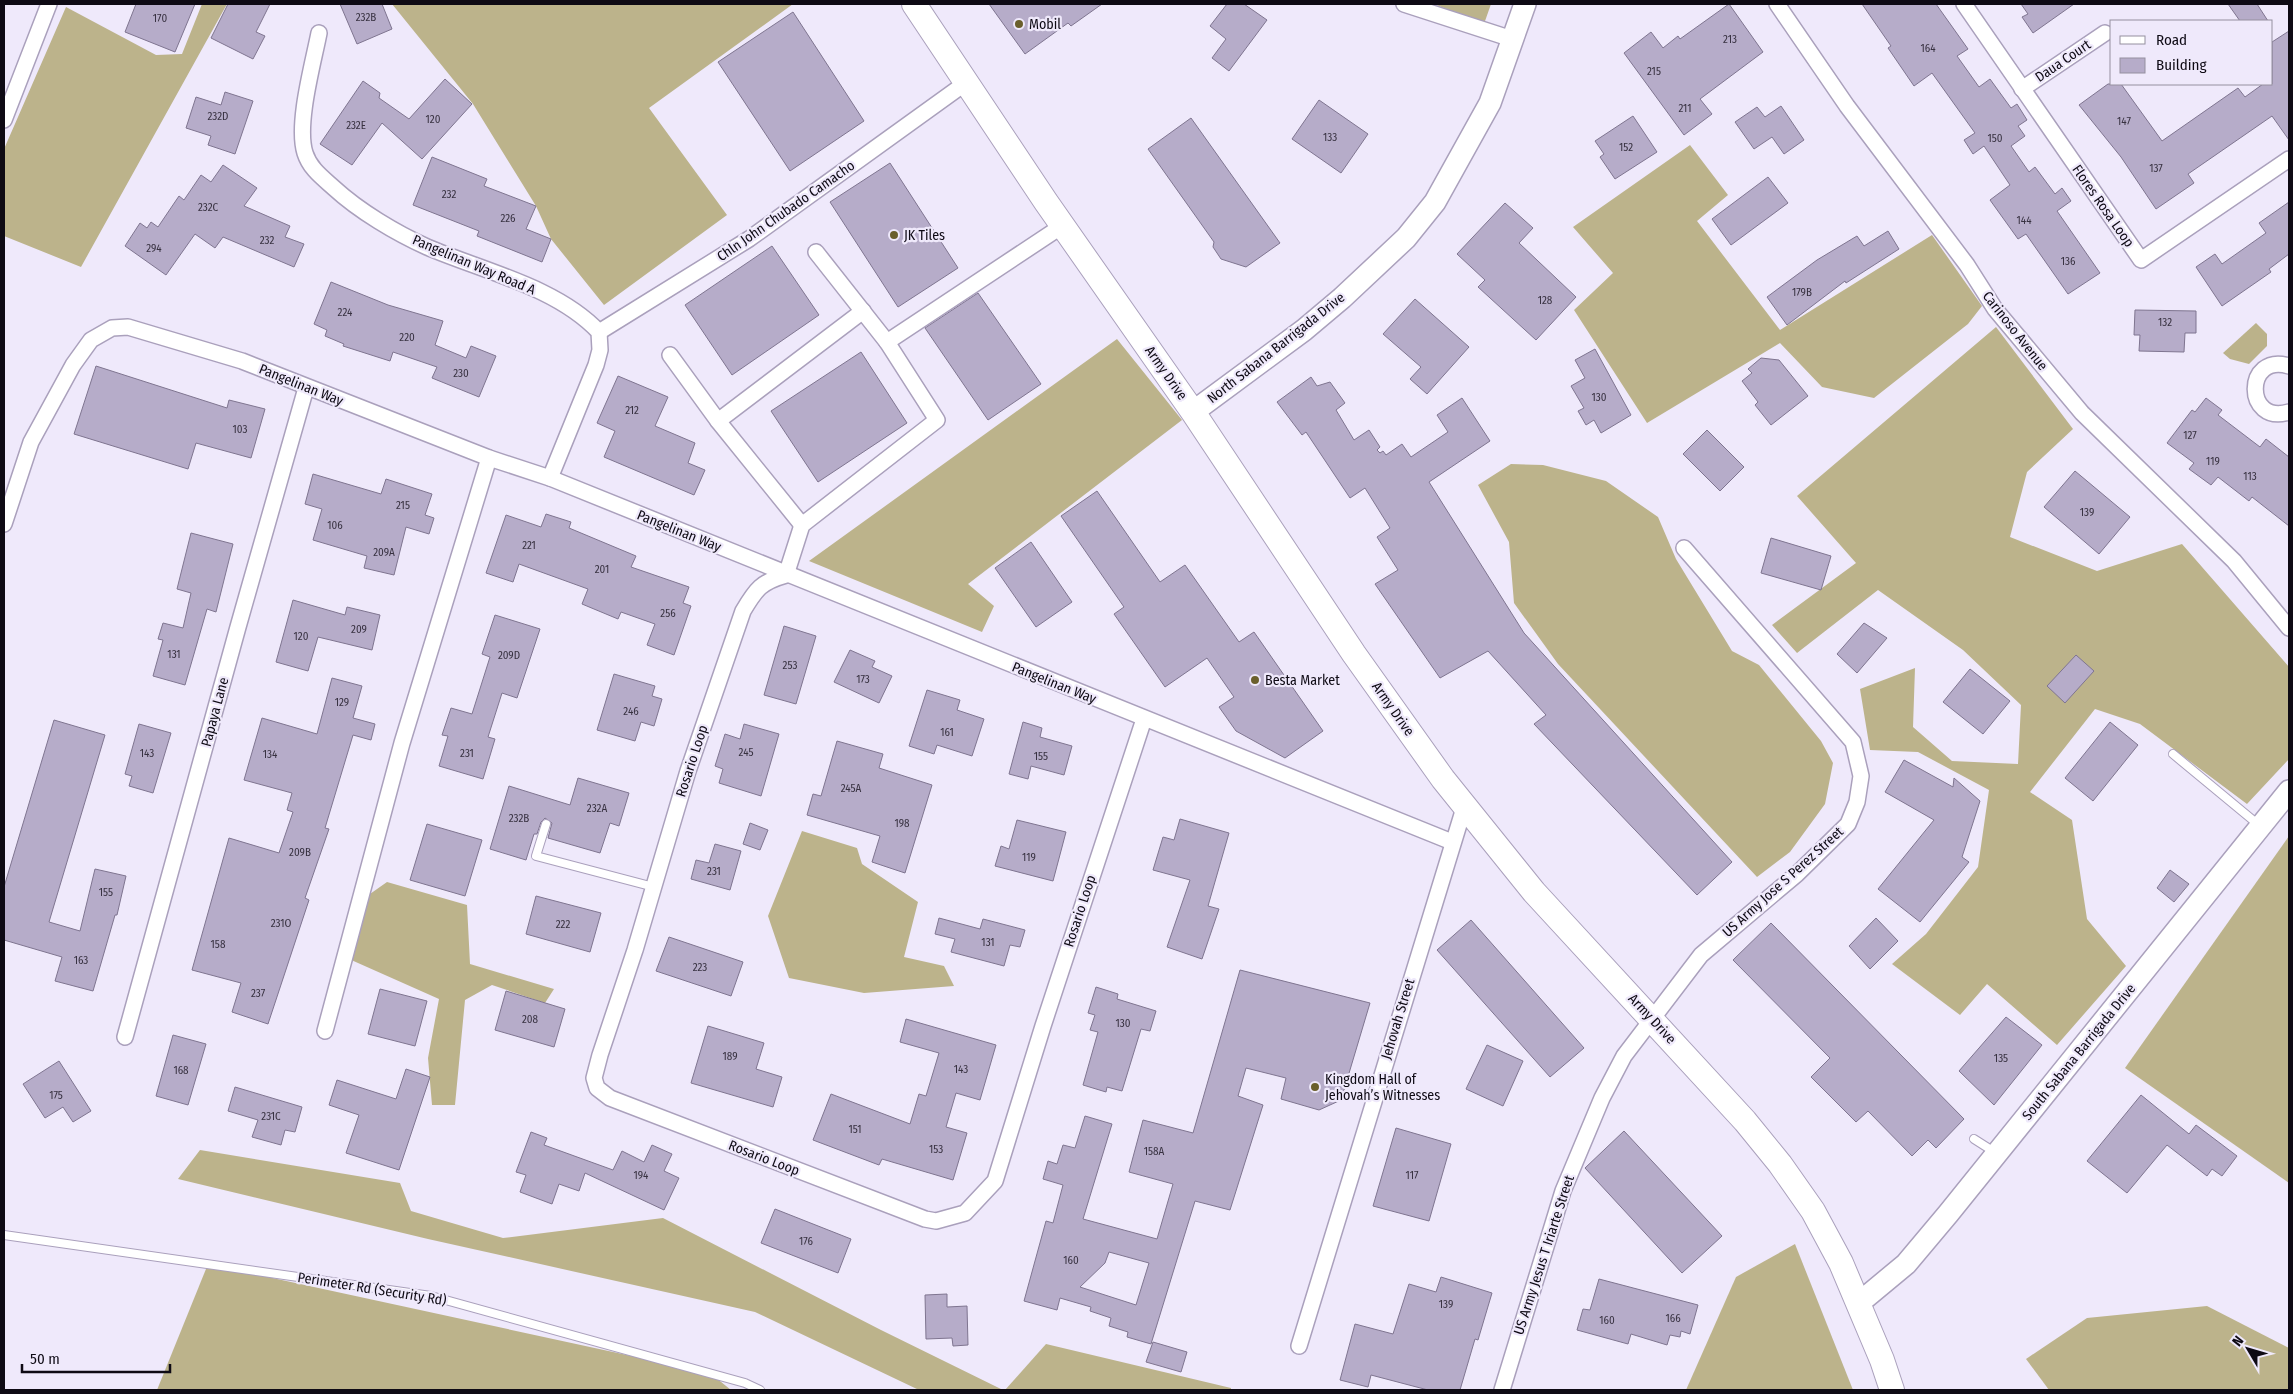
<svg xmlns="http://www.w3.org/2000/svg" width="2293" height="1394" font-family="'Fira Sans Condensed',sans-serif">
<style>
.forest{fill:#bcb38b}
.water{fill:#bbb28a}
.building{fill:#b6acc9;stroke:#7f7590;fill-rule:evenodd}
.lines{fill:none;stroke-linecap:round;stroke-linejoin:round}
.lane-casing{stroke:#aaa0bc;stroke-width:10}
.street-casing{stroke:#aaa0bc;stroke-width:18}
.secondary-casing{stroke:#aaa0bc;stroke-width:24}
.primary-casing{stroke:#aaa0bc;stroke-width:26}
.lane{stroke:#fff;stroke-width:8}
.street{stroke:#fff;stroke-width:15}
.secondary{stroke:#fff;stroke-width:21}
.primary{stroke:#fff;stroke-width:24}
.poi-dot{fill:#6a5f2c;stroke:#efe9fb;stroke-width:2}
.labels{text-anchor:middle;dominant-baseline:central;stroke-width:4.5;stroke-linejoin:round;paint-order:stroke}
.number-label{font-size:11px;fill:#383241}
.poi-label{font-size:14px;fill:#0e0a14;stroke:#efe9fb;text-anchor:start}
.street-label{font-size:14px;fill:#0e0a14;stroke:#efe9fb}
</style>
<rect width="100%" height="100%" fill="#efe9fb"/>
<g class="forest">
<path d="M202 4H227L81 267 4 236V149L66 7 156 55 182 54Z"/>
<path d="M392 4H793L649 108 727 215 604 305 551 239 536 206 473 104Z"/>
<path d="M1434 4H1491L1484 24Z"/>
<path d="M1690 145 1728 195 1697 221 1780 330 1932 235 1982 306 1968 324 1874 398 1822 387 1780 343 1647 423 1574 310 1613 273 1573 227Z"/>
<path d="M1996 327 2073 429 2027 472 2010 537 2097 571 2182 544 2289 667V759L2247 804 2140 724 2095 709 2030 792 2072 820 2087 919 2126 966 2057 1045 1987 984 1960 1015 1892 964 1926 934 1978 867 1989 790 1918 752 1870 750 1860 689 1915 668 1913 727 1952 761 2018 764 2021 705 1963 650 1878 590 1797 653 1772 625 1856 563 1797 496Z"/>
<path d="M1117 339 1182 420 968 584 994 606 982 632 809 561Z"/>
<path d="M1511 464 1543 465 1606 481 1658 517 1676 559 1732 651 1759 665 1821 741 1833 763 1825 804 1790 852 1757 877 1558 664 1514 603 1509 542 1478 485Z"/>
<path d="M802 831 857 848 862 864 918 902 904 957 944 966 954 986 864 993 789 978 768 916Z"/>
<path d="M2289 836V1183L2125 1068Z"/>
<path d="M387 882 467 905 470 964 554 989 545 1003 492 985 465 1000 455 1105H432L428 1058 439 999 349 959 360 901Z"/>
<path d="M200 1150 400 1183 411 1211 503 1238 663 1218 881 1330 1003 1390H919L755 1312 428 1239 178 1179Z"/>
<path d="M1795 1244 1853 1390H1686L1736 1277Z"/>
<path d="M208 1264 710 1373 731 1390H157Z"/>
<path d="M2207 1306 2289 1348V1390H2049L2026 1359 2087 1318Z"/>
<path d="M1046 1344 1231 1388V1390H1005Z"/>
</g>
<path class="water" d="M2256 323 2267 334V346L2249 364 2230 359 2223 353Z"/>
<g class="building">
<path d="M136 4H195L175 52 125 32Z"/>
<path d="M228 4H270L256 32 265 36 253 59 211 38Z"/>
<path d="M340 4H382L392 29 357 44Z"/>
<path d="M989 4H1102L1071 26 1068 23 1025 54Z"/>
<path d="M1227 4H1244L1267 20 1229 71 1212 58 1226 39 1210 26Z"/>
<path d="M1729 4 1763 52 1700 99 1712 114 1684 135 1624 53 1651 32 1663 48 1678 36 1680 39Z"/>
<path d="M1862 4H1936L1968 49 1957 56 1979 87 1990 79 2011 108 2017 104 2027 120 2018 126 2025 136 2011 146 2029 172 2035 167 2055 194 2062 188 2071 201 2057 211 2100 273 2068 294 2026 234 2018 239 1990 200 2010 185 1984 146 1973 154 1964 140 1975 133 1932 73 1914 86 1888 48 1891 46Z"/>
<path d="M2021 4H2074L2033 33 2022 17 2028 14Z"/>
<path d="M2228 4H2257L2268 21H2240Z"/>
<path d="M793 12 864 121 790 171 718 62Z"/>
<path d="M2289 31V140L2272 116 2188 174 2194 183 2156 209 2121 157 2079 105 2108 84H2121L2162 141 2238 88 2245 97 2263 84H2272V42Z"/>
<path d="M445 79 472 104 422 159 382 123 352 165 320 144 363 81 380 93 379 98 409 119Z"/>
<path d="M225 92 253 101 235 154 208 145 211 136 186 128 196 97 221 105Z"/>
<path d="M1319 100 1368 134 1341 173 1292 139Z"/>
<path d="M1781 106 1804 140 1784 154 1772 137 1754 149 1735 122 1757 107 1765 117Z"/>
<path d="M1633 116 1657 152 1615 179 1600 157 1604 154 1595 141Z"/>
<path d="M1191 118 1280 243 1246 267 1221 259 1213 247 1214 242 1148 149Z"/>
<path d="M432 157 487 179 484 186 536 206 526 229 551 239 542 262 477 236 479 231 413 205Z"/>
<path d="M890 163 958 268 898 307 830 202Z"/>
<path d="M223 165 257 188 244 206 290 226 285 237 304 244 294 267 223 237 215 248 195 234 166 275 125 246 140 223 147 228 151 222 158 227 179 196 184 200 201 175 211 182Z"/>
<path d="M1768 177 1788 203 1731 245 1712 219Z"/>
<path d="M2289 202V254L2269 269 2271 272 2222 306 2196 267 2215 254 2222 264 2266 233 2259 223Z"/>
<path d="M1505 203 1533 228 1519 243 1576 297 1536 340 1478 287 1485 280 1457 254Z"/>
<path d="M1888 231 1899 249 1846 283 1845 281 1787 325 1767 297 1817 260 1857 236 1864 246Z"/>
<path d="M772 246 819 315 732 375 685 305Z"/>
<path d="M331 282 388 305 443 321 435 345 466 358 471 346 496 356 479 397 432 378 437 367 393 352 390 361 343 346 344 344 325 336 327 330 314 324Z"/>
<path d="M978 293 1041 384 988 420 925 328Z"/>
<path d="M1415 299 1469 347 1427 394 1410 379 1421 367 1383 334Z"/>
<path d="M2135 310 2196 311V333H2185L2184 352 2139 351 2140 335H2134Z"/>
<path d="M1595 349 1631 415 1601 433 1594 420 1586 425 1578 411 1584 408 1571 386 1585 378 1575 360Z"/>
<path d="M861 352 907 423 818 482 771 411Z"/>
<path d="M1761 358 1779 360 1808 396 1771 425 1755 405 1758 402 1742 381 1752 373 1748 369Z"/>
<path d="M96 366 227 408 229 400 265 409 251 458 196 443 188 469 74 434Z"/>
<path d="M618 376 668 397 655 426 695 443 688 463 705 470 694 495 604 457 615 431 597 423Z"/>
<path d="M1311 377 1317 386 1330 382 1345 403 1336 410 1354 440 1369 430 1380 447 1377 450 1380 453 1383 451 1386 455 1402 444 1411 457 1448 432 1437 415 1462 398 1490 441 1429 482 1524 633 1732 862 1697 895 1534 724 1546 715 1488 651 1440 678 1375 584 1398 570 1377 537 1390 528 1365 488 1350 498 1306 432 1302 435 1277 402Z"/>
<path d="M2206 398 2222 410 2218 415 2260 447 2266 439 2289 457V526L2252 497 2249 501 2218 477 2211 485 2189 469 2194 463 2167 443 2192 410 2195 412Z"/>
<path d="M1707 430 1744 467 1720 491 1683 454Z"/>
<path d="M2075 471 2130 517 2099 554 2044 507Z"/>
<path d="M313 474 381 494 386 479 432 494 425 515 434 518 429 534 406 527 394 575 364 568 367 556 313 540 322 509 305 504Z"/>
<path d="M1097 491 1160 582 1185 565 1239 642 1254 632 1323 731 1285 758 1236 731 1219 707 1234 697 1207 658 1165 687 1114 614 1124 607 1061 516Z"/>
<path d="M546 514 571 522 569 528 636 556 631 567 689 587 683 603 691 606 674 655 647 645 655 624 621 612 618 619 582 604 588 589 519 564 513 582 486 573 506 515 541 527Z"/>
<path d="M191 533 233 544 216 612 207 609 185 685 153 676 163 640 158 639 163 623 183 628 191 593 177 589Z"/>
<path d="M1771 538 1831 556 1821 590 1761 573Z"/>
<path d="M1031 542 1072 602 1036 627 995 568Z"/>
<path d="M293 600 345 615 347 607 380 615 372 650 318 637 308 671 276 662Z"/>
<path d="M495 615 540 629 517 698 502 693 488 737 495 739 483 779 439 766 448 736 442 735 451 708 472 714 490 657 482 654Z"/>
<path d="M1864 623 1887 638 1857 673 1837 654Z"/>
<path d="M784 626 816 636 796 704 764 695Z"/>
<path d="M850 650 875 661 872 667 892 676 879 703 834 682Z"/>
<path d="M2076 655 2094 671 2065 703 2047 686Z"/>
<path d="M1970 669 2010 701 1983 734 1943 702Z"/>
<path d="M614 674 655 686 652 696 662 699 654 726 641 722 635 741 597 730Z"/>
<path d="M332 678 362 686 353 718 375 724 371 740 353 735 325 828 329 829 305 898 309 900 268 1024 232 1012 241 983 192 970 229 838 279 853 293 812 287 810 292 793 244 780 262 718 317 734Z"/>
<path d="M927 690 960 700 957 710 984 719 972 756 937 745 934 754 909 746Z"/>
<path d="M54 720 105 735 49 922 80 931 95 869 126 876 117 915H115L93 991 55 981 62 957 4 940V887Z"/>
<path d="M1023 722 1042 728 1040 737 1072 746 1064 775 1031 766 1028 779 1009 774Z"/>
<path d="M2110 722 2138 745 2093 801 2065 778Z"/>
<path d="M139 724 171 733 153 793 129 786 132 776 125 774Z"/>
<path d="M744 724 779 734 761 796 719 783 723 769 715 766 725 734 740 739Z"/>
<path d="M837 741 883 754 879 768 932 785 905 873 872 862 880 836 807 815 813 794 821 796Z"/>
<path d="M1904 760 1953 787 1954 778 1980 801 1962 857 1969 862 1920 922 1878 889 1934 820 1885 792Z"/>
<path d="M578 778 629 793 619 826 610 823 600 853 548 838 552 823 545 818 541 822 537 834H534L526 860 490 849 509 786 570 805Z"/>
<path d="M1180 819 1229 833 1208 906 1219 909 1202 959 1167 947 1190 880 1153 870 1163 837 1174 840Z"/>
<path d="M1017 820 1066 832 1053 881 995 866 1001 846 1009 849Z"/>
<path d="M750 823 768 830 760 850 743 844Z"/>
<path d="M427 824 482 840 465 896 410 880Z"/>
<path d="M715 844 741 851 730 890 691 879 696 860 709 863Z"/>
<path d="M2170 870 2189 884 2174 902 2157 888Z"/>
<path d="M536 896 601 913 590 952 526 934Z"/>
<path d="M939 918 980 929 983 919 1025 930 1020 947 1010 945 1004 966 951 952 955 939 935 934Z"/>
<path d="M1876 918 1898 941 1870 969 1849 946Z"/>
<path d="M1471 920 1584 1048 1550 1077 1437 950Z"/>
<path d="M1771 923 1964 1119 1936 1148 1928 1140 1912 1156 1868 1111 1856 1122 1811 1077 1830 1058 1733 960Z"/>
<path d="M669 937 743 962 731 996 656 971Z"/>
<path d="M1240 970 1370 1003 1341 1100 1319 1110 1281 1099 1286 1078 1246 1068 1238 1096 1263 1105 1230 1210 1195 1201 1151 1344 1127 1337 1128 1332 1109 1326 1111 1318 1090 1311 1091 1307 1060 1298 1057 1310 1024 1301 1046 1221 1053 1223 1063 1185 1043 1179 1048 1161 1057 1164 1063 1145 1075 1148 1085 1116 1112 1124 1083 1219 1157 1239 1173 1184 1129 1172 1143 1120 1193 1133ZM1109 1252 1149 1263 1136 1305 1080 1287 1105 1263Z"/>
<path d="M1096 987 1118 994 1117 999 1156 1011 1150 1031 1141 1029 1122 1091 1107 1087 1106 1092 1083 1085 1098 1032 1090 1030 1095 1015 1088 1013Z"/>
<path d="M380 989 427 1001 415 1046 368 1034Z"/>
<path d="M506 991 565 1009 554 1047 495 1030Z"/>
<path d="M2006 1017 2042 1045 1994 1105 1959 1071Z"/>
<path d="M906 1019 996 1045 980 1100 956 1093 946 1127 967 1133 953 1180 882 1159 879 1165 813 1140 831 1094 910 1124 919 1094 926 1096 939 1053 900 1042Z"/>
<path d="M708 1026 764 1043 756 1069 782 1077 773 1107 691 1083Z"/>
<path d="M173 1035 206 1044 188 1105 156 1096Z"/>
<path d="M1487 1045 1523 1061 1503 1106 1466 1089Z"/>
<path d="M59 1061 91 1111 73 1122 63 1107 45 1118 23 1084Z"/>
<path d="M406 1069 430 1077 399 1170 346 1153 359 1115 329 1105 337 1080 396 1099Z"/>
<path d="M235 1087 302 1107 295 1132 285 1130 281 1145 252 1137 258 1120 228 1111Z"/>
<path d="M2141 1095 2189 1134 2196 1125 2237 1156 2222 1176 2212 1169 2207 1176 2167 1145 2127 1193 2087 1161Z"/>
<path d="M1396 1128 1451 1144 1429 1221 1373 1206Z"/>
<path d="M1624 1131 1722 1236 1682 1273 1585 1168Z"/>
<path d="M531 1132 547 1138 544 1145 613 1170 622 1151 644 1162 652 1145 672 1154 664 1171 679 1178 664 1210 585 1173 579 1191 559 1184 552 1204 520 1192 526 1175 516 1172Z"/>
<path d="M775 1209 851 1239 838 1273 761 1243Z"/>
<path d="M1441 1277 1492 1293 1478 1340 1475 1339 1460 1390H1428L1371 1375 1368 1387 1340 1380 1355 1324 1393 1334 1409 1284 1436 1292Z"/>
<path d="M1599 1279 1698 1305 1690 1334 1681 1331 1680 1337 1670 1335 1667 1345 1631 1334 1628 1344 1577 1330 1583 1309 1590 1310Z"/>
<path d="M947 1294V1307L967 1306 968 1345 953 1346 952 1338 926 1339 925 1295Z"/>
<path d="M1153 1342 1187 1352 1181 1372 1146 1362Z"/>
</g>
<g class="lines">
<g class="lane-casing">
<g id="lane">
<path d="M2173 754 2260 826"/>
<path d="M546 824 536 856 654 887"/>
<path d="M1974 1139 1996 1153"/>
<path d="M4 1235 431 1296 745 1383 760 1390"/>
</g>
</g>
<g class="street-casing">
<g id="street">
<path d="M1404 4 1512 39"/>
<path d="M1777 4 1847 106 1967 265 1995 309 2082 413 2234 561 2289 628"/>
<path d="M1964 4 2141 260 2289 159"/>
<path d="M319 33C313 64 296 124 305 153 310 169 323 178 334 188 359 211 396 233 427 247 483 271 557 287 599 332L600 350 596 365 550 478"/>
<path d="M2022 89 2105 33"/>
<path d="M4 120 49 4"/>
<path d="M816 252 887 342 937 420 802 525 786 575C761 582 756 589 743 611L688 771 635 950 600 1055 594 1078 597 1088 610 1098 925 1219 936 1221 965 1213 995 1181 1043 1026 1144 719"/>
<path d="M599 332 749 239 967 82"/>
<path d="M887 342 1062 226"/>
<path d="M670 355 718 421 802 525"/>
<path d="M2289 366C2244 352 2244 426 2289 412"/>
<path d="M718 421 863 311"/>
<path d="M4 524 31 442 73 365 91 340 112 328 128 327 242 361 489 458 550 478 1452 842"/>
<path d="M325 1031 402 743 489 458"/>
<path d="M125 1037 238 627 306 388"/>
<path d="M1299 1346 1464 808"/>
<path d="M1502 1390 1563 1191 1602 1098 1624 1056 1701 955 1797 874 1848 824 1857 802 1861 776 1853 742 1684 548"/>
</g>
</g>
<g class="secondary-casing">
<g id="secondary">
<path d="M1193 412 1304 330 1342 298 1406 238 1435 202 1490 103 1525 4"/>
<path d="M1859 1303 1906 1264 1948 1214 2289 791"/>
</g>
</g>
<g class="primary-casing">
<path id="primary" d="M914 4 1046 202 1193 412 1354 654 1443 779 1534 892 1745 1121 1780 1164 1813 1211 1841 1263 1882 1360 1892 1390"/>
</g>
<use href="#lane" class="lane"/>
<use href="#street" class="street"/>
<use href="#secondary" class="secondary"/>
<use href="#primary" class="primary"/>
</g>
<g class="poi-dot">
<circle cx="1019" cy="24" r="5"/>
<circle cx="894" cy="235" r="5"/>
<circle cx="1255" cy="680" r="5"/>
<circle cx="1315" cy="1087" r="5"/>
</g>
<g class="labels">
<g class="number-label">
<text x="366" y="17">232B</text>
<text x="160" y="18">170</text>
<text x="1730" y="39">213</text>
<text x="1928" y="48">164</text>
<text x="1654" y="71">215</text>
<text x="1685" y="108">211</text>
<text x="218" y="116">232D</text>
<text x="433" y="119">120</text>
<text x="2124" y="121">147</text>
<text x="356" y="125">232E</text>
<text x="1330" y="137">133</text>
<text x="1995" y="138">150</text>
<text x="1626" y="147">152</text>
<text x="2156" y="168">137</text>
<text x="449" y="194">232</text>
<text x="208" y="207">232C</text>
<text x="508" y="218">226</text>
<text x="2024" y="220">144</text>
<text x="267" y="240">232</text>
<text x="154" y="248">294</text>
<text x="2068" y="261">136</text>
<text x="1802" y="292">179B</text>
<text x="1545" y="300">128</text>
<text x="345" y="312">224</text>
<text x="2165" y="322">132</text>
<text x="407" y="337">220</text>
<text x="461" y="373">230</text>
<text x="1599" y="397">130</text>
<text x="632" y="410">212</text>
<text x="240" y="429">103</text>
<text x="2190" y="435">127</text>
<text x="2213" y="461">119</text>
<text x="2250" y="476">113</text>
<text x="403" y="505">215</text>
<text x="2087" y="512">139</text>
<text x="335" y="525">106</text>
<text x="529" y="545">221</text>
<text x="384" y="552">209A</text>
<text x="602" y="569">201</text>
<text x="668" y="613">256</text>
<text x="359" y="629">209</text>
<text x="301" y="636">120</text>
<text x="174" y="654">131</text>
<text x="509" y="655">209D</text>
<text x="790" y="665">253</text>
<text x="863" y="679">173</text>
<text x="342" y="702">129</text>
<text x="631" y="711">246</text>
<text x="947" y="732">161</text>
<text x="746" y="752">245</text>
<text x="147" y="753">143</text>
<text x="467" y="753">231</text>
<text x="270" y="754">134</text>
<text x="1041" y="756">155</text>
<text x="851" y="788">245A</text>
<text x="597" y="808">232A</text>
<text x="519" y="818">232B</text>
<text x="902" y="823">198</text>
<text x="300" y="852">209B</text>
<text x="1029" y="857">119</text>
<text x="714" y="871">231</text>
<text x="106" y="892">155</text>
<text x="281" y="923">231O</text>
<text x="563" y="924">222</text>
<text x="988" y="942">131</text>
<text x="218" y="944">158</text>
<text x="81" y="960">163</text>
<text x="700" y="967">223</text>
<text x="258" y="993">237</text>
<text x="530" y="1019">208</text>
<text x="1123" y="1023">130</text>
<text x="730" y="1056">189</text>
<text x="2001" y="1058">135</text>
<text x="961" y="1069">143</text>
<text x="181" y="1070">168</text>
<text x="56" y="1095">175</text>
<text x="271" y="1116">231C</text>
<text x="855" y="1129">151</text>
<text x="936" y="1149">153</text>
<text x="1154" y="1151">158A</text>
<text x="641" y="1175">194</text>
<text x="1412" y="1175">117</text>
<text x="806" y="1241">176</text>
<text x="1071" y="1260">160</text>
<text x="1446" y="1304">139</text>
<text x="1673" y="1318">166</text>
<text x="1607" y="1320">160</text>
</g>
<g class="poi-label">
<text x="1029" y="24">Mobil</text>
<text x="904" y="235">JK Tiles</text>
<text x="1265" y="680">Besta Market</text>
<text x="1325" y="1079">Kingdom Hall of<tspan x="1325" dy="16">Jehovah’s Witnesses</tspan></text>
</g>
<g class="street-label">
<text transform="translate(2063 61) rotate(-34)">Daua Court</text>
<text transform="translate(2103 206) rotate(55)">Flores Rosa Loop</text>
<text transform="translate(786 211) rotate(-35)">Chln John Chubado Camacho</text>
<text transform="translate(474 265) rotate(23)">Pangelinan Way Road A</text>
<text transform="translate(2015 331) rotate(52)">Carinoso Avenue</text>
<text transform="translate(1276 348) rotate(-38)">North Sabana Barrigada Drive</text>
<text transform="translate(1166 373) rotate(55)">Army Drive</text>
<text transform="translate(301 385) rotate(22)">Pangelinan Way</text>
<text transform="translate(679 531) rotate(22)">Pangelinan Way</text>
<text transform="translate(1054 683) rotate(22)">Pangelinan Way</text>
<text transform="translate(1393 709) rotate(55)">Army Drive</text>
<text transform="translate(215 712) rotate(-75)">Papaya Lane</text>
<text transform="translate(692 761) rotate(-72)">Rosario Loop</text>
<text transform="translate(1783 882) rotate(-42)">US Army Jose S Perez Street</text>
<text transform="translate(1080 911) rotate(-72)">Rosario Loop</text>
<text transform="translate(1398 1019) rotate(-73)">Jehovah Street</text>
<text transform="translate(1652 1019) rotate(47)">Army Drive</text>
<text transform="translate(2079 1052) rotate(-51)">South Sabana Barrigada Drive</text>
<text transform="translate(764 1158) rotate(21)">Rosario Loop</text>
<text transform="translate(1544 1255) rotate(-72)">US Army Jesus T Iriarte Street</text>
<text transform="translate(372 1289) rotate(9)">Perimeter Rd (Security Rd)</text>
</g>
</g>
<rect width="2293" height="1394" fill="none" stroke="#0e0a14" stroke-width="10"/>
<rect x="2110" y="20" width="162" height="65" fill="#efe9fb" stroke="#95909f"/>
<rect x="2120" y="36" width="25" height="8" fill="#ffffff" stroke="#95909f"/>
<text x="2156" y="45" font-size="15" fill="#0e0a14">Road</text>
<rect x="2120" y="58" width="25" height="15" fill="#b6acc9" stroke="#95909f"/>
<text x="2156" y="70" font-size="15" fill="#0e0a14">Building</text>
<g transform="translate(2248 1349) rotate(308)" stroke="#efe9fb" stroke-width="4" paint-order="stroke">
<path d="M0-4L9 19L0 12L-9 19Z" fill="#0e0a14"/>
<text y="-8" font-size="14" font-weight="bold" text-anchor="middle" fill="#0e0a14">N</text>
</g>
<path d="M22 1364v8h148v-8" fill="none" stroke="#0e0a14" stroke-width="2.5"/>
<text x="30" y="1364" font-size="15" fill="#0e0a14" stroke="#efe9fb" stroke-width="4" paint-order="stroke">50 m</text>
</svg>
